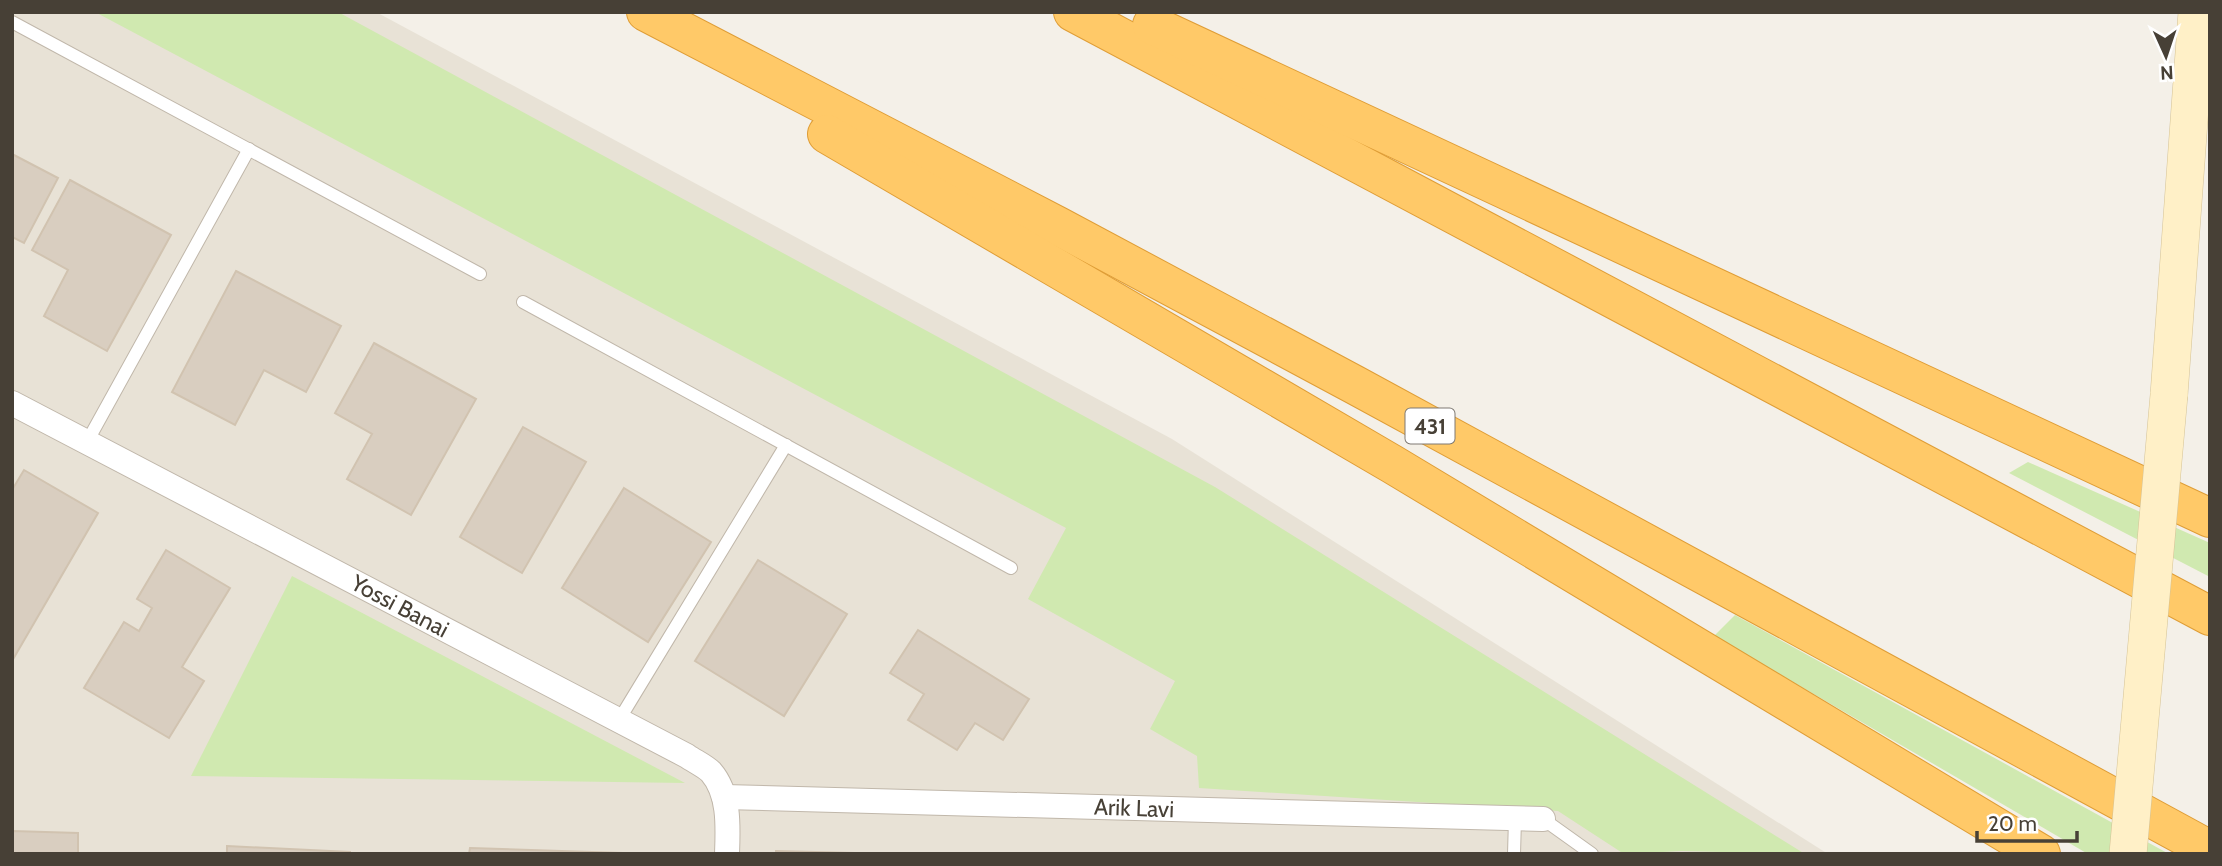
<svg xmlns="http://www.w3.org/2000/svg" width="2222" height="866" font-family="Cabin,sans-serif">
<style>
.residential{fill:#e8e2d6}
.green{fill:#d0e9b0}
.building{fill:#d9cec0;stroke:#d1c3b0;stroke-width:2}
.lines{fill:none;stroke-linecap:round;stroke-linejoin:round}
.service-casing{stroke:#c0b7aa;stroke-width:14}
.minor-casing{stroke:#c0b7aa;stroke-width:26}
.secondary-casing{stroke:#d5c397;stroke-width:38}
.motorway-casing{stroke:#df9d36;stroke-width:40}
.service{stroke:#fff;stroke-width:12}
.minor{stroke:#fff;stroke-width:24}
.secondary{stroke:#fff0c7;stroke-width:37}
.motorway{stroke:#ffc968;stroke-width:38}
.secondary-bridge-casing{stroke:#d5c397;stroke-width:38;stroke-linecap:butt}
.secondary-bridge{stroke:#fff0c7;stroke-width:37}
.labels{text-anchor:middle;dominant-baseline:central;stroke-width:5;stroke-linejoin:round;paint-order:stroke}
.shield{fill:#fff;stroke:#7e7972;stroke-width:2}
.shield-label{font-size:21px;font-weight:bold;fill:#474036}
.street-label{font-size:23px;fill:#474036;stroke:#fff}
</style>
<rect width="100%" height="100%" fill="#f4f0e8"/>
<path class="residential" d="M12 12H376L1172 439 1828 854H12Z"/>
<g class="green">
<path d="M95 12H338L1215 487 1805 854 1682 851 1624 854 1558 811 1199 788 1197 756 1150 729 1175 681 1028 599 1066 528Z"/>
<path d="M2028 462 2210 543V577L2009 473Z"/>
<path d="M292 576 685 783 191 776Z"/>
<path d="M1735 615 2169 854H2088L1714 636Z"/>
</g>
<g class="building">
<path d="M12 154 58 178 24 243 12 237Z"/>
<path d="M70 180 171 235 107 351 44 316 68 270 32 250Z"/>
<path d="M236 271 341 326 306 392 264 370 235 425 172 392Z"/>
<path d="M374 343 476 399 411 515 347 479 372 434 335 413Z"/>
<path d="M523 427 586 462 522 573 460 537Z"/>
<path d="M24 470 98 513 12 661V490Z"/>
<path d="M624 488 711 542 648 642 562 588Z"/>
<path d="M166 550 230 588 182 667 204 681 169 738 84 688 124 622 139 631 152 608 137 599Z"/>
<path d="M758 560 847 614 784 716 695 661Z"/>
<path d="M918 630 1029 699 1003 740 975 723 957 750 908 720 924 694 890 673Z"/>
<path d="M12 831 78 833V854H12Z"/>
<path d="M227 846 350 852V854H227Z"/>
<path d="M470 848 622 853V854H469Z"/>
<path d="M776 851 894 854H776Z"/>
</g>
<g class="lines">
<g class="service-casing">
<g id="service">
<path d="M12 22 480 274"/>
<path d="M523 302 1011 568"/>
<path d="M87 442 249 149"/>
<path d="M619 720 786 445"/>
<path d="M1543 819 1592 854"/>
<path d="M1514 854 1515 819"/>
</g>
</g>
<g class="minor-casing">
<g id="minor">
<path d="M12 403 687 756C694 761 705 766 711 772 730 794 728 827 727 854"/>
<path d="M724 797 1543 819"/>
</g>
</g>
<g class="secondary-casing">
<path id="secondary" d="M2169 395 2197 12"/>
</g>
<g class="motorway-casing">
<g id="motorway">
<path d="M646 12 1058 226 1355 385 2210 850"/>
<path d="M1073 12 2210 616"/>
<path d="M1152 25 2210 518"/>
<path d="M827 134 1392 464 2041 854"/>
</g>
</g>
<use href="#service" class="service"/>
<use href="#minor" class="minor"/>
<use href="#secondary" class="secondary"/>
<use href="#motorway" class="motorway"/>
<g class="secondary-bridge-casing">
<path id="secondary-bridge" d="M2128 854 2169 395"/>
</g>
<use href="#secondary-bridge" class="secondary-bridge"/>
</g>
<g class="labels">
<rect class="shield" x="1405.5" y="408.5" width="49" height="35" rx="5"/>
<g class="shield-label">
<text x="1430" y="426">431</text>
</g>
<g class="street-label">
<text transform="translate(400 606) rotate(28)">Yossi Banai</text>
<text transform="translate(1134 808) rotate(2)">Arik Lavi</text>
</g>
</g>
<rect width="2222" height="866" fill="none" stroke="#474036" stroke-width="28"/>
<g transform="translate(2166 56) rotate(177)" stroke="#ffffff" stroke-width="5" paint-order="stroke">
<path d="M0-5L12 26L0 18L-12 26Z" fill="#474036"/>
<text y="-10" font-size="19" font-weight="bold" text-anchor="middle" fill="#474036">N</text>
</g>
<path d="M1977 831v10h100v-10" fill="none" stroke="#474036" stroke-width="3.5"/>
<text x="1988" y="831" font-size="21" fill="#474036" stroke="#ffffff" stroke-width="5" paint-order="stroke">20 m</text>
</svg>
